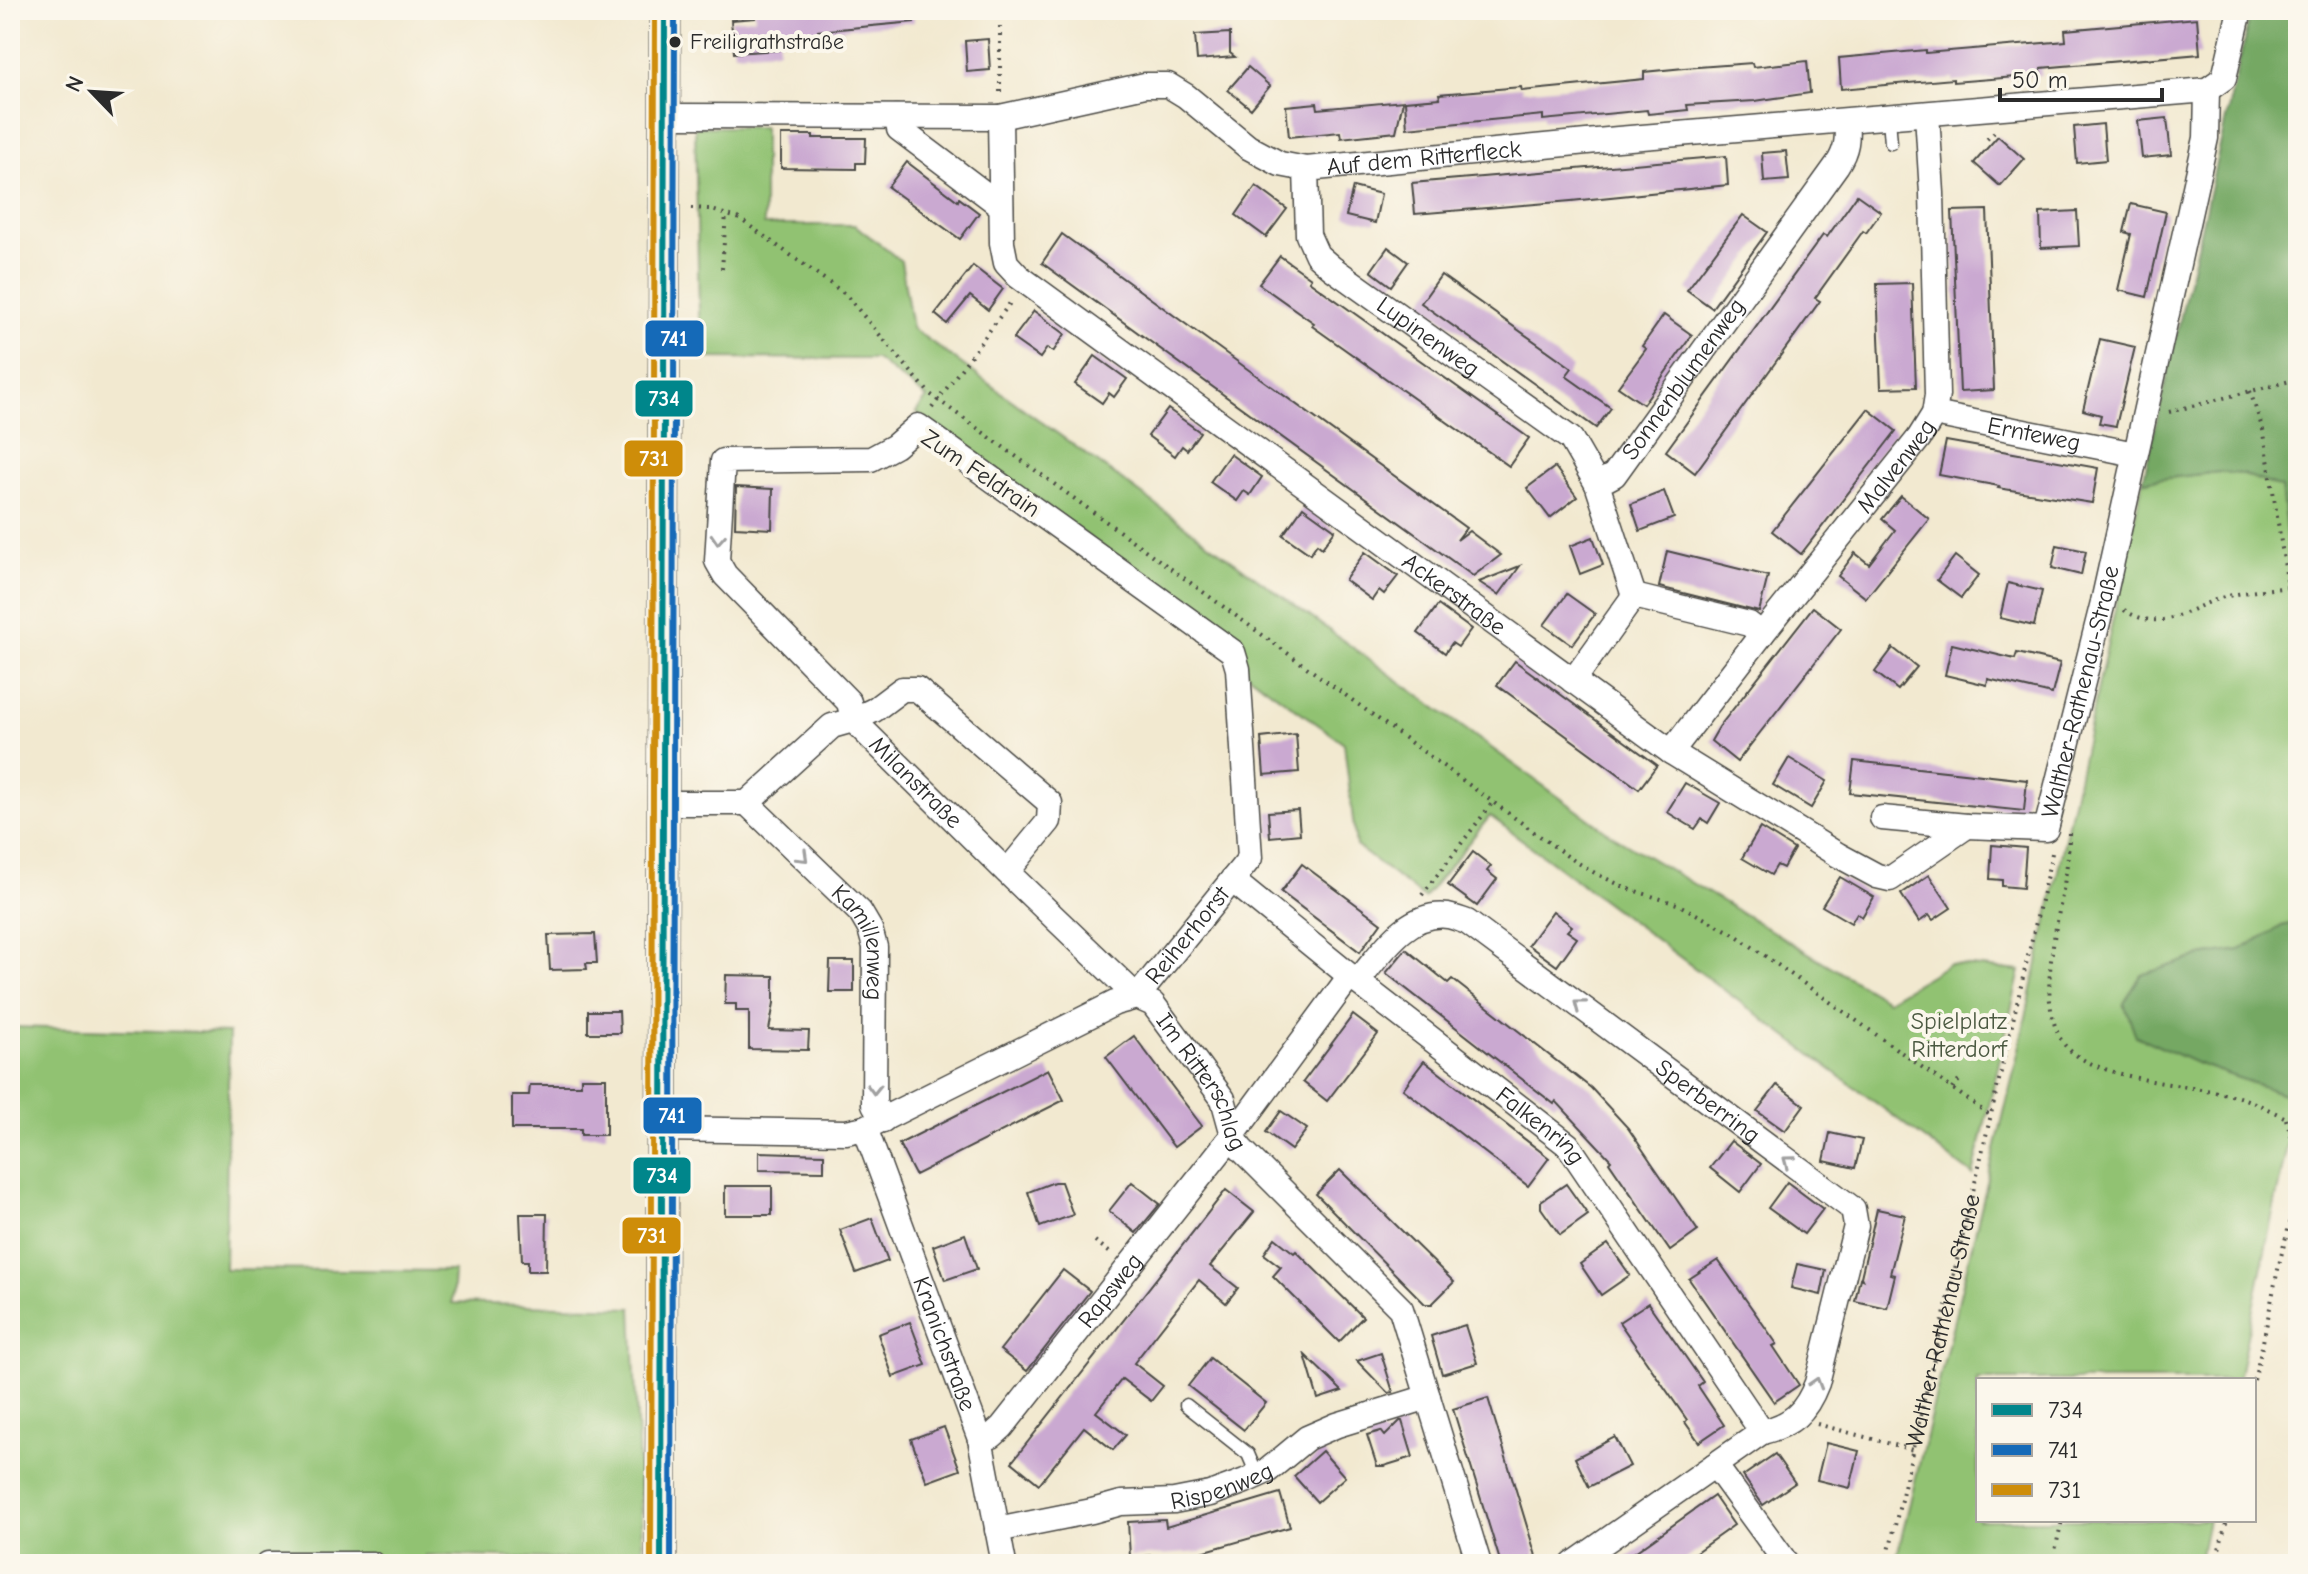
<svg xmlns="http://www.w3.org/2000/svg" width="2308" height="1574" font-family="'Comic Neue',sans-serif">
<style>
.green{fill:#91c272;stroke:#5e764e;stroke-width:2}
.forest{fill:#74a864;stroke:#506a48;stroke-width:2}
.building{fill:#caa9d1}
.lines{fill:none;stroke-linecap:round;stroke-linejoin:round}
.service-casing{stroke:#494844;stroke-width:15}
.minor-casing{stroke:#494844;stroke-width:27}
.tertiary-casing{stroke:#494844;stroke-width:33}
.path{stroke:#494844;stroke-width:4;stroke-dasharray:2 6;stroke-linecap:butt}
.service{stroke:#fff;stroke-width:12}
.minor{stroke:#fff;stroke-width:24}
.tertiary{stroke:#fff;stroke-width:30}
.bus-1-casing{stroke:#fbf7ec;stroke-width:12}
.bus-2-casing{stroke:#fbf7ec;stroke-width:12}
.bus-3-casing{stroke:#fbf7ec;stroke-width:12}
.bus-1{stroke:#00868b;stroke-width:6}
.bus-2{stroke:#156ab8;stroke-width:6}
.bus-3{stroke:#ce8d09;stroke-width:6}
.oneway{stroke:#a0a0a0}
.bus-dot{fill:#2b2b2b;stroke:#fbf7ec;stroke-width:3}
.labels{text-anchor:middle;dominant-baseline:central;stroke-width:8;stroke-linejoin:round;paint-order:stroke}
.bus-label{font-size:22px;fill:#2b2b2b;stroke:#fbf7ec;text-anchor:start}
.street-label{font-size:24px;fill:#2b2b2b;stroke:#fbf7ec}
.park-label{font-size:24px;fill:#4a5840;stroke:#fbf7ec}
.line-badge{stroke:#fbf7ec;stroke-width:3}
.badge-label{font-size:22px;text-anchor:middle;font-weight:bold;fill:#fff}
</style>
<rect width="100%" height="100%" fill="#fbf7ec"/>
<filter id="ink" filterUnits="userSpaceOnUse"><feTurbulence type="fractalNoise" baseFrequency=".0125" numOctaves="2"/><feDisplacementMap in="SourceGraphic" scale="16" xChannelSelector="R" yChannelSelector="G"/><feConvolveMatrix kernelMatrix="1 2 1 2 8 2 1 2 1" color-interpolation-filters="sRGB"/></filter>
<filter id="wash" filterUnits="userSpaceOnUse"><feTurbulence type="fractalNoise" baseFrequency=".006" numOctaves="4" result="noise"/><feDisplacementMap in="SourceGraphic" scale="32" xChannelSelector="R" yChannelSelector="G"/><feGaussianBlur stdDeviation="1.8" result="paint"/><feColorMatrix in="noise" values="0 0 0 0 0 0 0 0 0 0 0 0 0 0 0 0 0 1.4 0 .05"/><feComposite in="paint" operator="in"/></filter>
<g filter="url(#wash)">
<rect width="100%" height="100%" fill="#f2e9d0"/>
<g class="green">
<path d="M695 127H764V225H855L901 261 912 328 1610 834 1887 1000 1949 964 2020 971 1973 1175 1490 816 1424 898 1356 846 1344 743 1246 673 1240 647 916 412 927 398 876 359 700 358Z"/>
<path d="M2219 472 2243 474 2282 488 2292 584 2298 583V922L2282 926 2240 950 2200 956 2196 1063 2298 1099V1133L2288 1141 2238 1380H1978V1520H2208L2199 1564H1895L2015 1067 2143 481Z"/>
<path d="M12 1027 229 1033 225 1269 454 1271 452 1303 632 1308 643 1561 425 1555 424 1564H10V1030Z"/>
</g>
<g class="forest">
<path d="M2251 10H2298V583L2292 585 2281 488 2243 474 2219 472 2143 481Z"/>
<path d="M2298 922V1099L2196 1063 2136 1036 2124 1003 2141 975 2200 956 2240 950 2282 926Z"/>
</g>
<g id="blocks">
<g class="building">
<path d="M754 10H913L914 22 818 31 819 37 779 40V50L734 53 731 20 755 18Z"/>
<path d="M2197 18 2200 54 2041 68V75L1953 82V79L1841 89 1839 58 1926 50V53L2066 41 2065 30Z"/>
<path d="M1230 33V53L1235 57 1197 60 1195 35Z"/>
<path d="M988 39 990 70 967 72 965 41Z"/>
<path d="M1807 61 1810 93 1755 101 1687 105 1688 110 1648 114 1647 110 1543 120V115L1407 128 1405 101 1440 98 1439 94 1521 87 1522 91 1644 79V72L1684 68 1752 63 1753 67Z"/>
<path d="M1248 67 1270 86 1251 109 1228 90Z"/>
<path d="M1403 101 1396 132 1341 138 1340 132 1289 137 1286 106 1317 103 1318 109Z"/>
<path d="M2167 118 2171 155 2142 158 2138 121Z"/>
<path d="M2103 124 2106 160 2077 163 2074 127Z"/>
<path d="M781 135H813V138H866L865 163H856V169L781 168Z"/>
<path d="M1998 136 2024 159 2000 186 1974 163Z"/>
<path d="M1786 151 1789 180 1764 182 1762 153Z"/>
<path d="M1726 156 1728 185 1571 201 1415 214 1412 183Z"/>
<path d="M907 162 958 201 959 198 979 213 960 239 888 187Z"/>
<path d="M1256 186 1287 209 1266 237 1236 215Z"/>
<path d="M1353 187 1381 194 1375 223 1346 216Z"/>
<path d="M1857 195 1881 212 1866 233 1863 231 1815 298 1820 301 1695 473 1666 451 1823 235 1827 237Z"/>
<path d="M2131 204 2166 212 2147 297 2118 290 2131 234 2124 232Z"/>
<path d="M1987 210 1994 390 1960 392 1952 211Z"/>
<path d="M2077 211 2079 246 2041 248 2040 213Z"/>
<path d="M1743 215 1767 232 1712 308 1687 290Z"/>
<path d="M1062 234 1466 528 1457 540 1469 531 1501 555 1473 576 1042 263Z"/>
<path d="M1388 247 1408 262 1391 286 1371 271Z"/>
<path d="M1280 256 1311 278 1309 281 1529 438 1509 466 1312 326 1314 323 1259 284Z"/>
<path d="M973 266 1003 289 988 310 970 296 947 324 935 314Z"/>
<path d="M1441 275 1572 368 1566 376 1611 408 1596 428 1421 303Z"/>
<path d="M1912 283 1916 387 1881 388 1877 284Z"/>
<path d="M1034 311 1065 334 1053 352 1047 348 1040 358 1013 339Z"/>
<path d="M1664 315 1692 335 1643 404 1618 387 1646 349 1642 346Z"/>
<path d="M2100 339 2135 347 2116 426 2099 423 2101 415 2083 410Z"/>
<path d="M1095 356 1127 379 1114 397 1109 393 1102 403 1075 384Z"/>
<path d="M1168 409 1200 432 1187 450 1182 446 1175 456 1148 436Z"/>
<path d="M1868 409 1896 431 1801 554 1772 531Z"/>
<path d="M1946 441 2098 468 2092 503 1998 488 1999 486 1939 475Z"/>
<path d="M1230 454 1262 477 1250 495 1244 491 1237 501 1210 482Z"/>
<path d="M1555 467 1577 497 1550 518 1527 488Z"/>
<path d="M736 487 773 489 772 529 735 527Z"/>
<path d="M1664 491 1674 518 1640 531 1631 504Z"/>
<path d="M1901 496 1929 519 1866 598 1838 576 1855 553 1869 564 1895 530 1882 519Z"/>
<path d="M1303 507 1335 530 1322 548 1317 544 1310 554 1283 535Z"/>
<path d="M1593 537 1603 565 1580 574 1570 546Z"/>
<path d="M2057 545 2086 551 2081 575 2052 568Z"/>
<path d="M1667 551 1768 576 1759 612 1659 587Z"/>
<path d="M1365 552 1398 576 1384 594 1379 590 1372 600 1345 580Z"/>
<path d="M1955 556 1979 575 1961 598 1937 580Z"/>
<path d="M1520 566 1499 595 1479 582Z"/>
<path d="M2008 583 2042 591 2034 626 2000 618Z"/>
<path d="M1567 594 1595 614 1572 645 1544 625Z"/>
<path d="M1438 605 1471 629 1458 647 1452 643 1445 653 1418 633Z"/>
<path d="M1813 607 1841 629 1737 762 1711 741 1719 727Z"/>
<path d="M1952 644 2015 659 2017 653 2060 663 2052 694 1988 679 1987 685 1945 675Z"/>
<path d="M1893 648 1917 667 1898 690 1875 672Z"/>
<path d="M1515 661 1657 765 1639 789 1497 685Z"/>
<path d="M1296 734 1299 772 1264 775 1261 738Z"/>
<path d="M1789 758 1827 781 1811 808 1773 785Z"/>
<path d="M1854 761 2027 780 2024 811 1850 793Z"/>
<path d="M1685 783 1720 803 1708 823 1702 819 1695 829 1667 812Z"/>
<path d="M1298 810 1300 834 1270 837 1268 812Z"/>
<path d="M1760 828 1794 849 1783 868 1777 865 1771 875 1742 858Z"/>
<path d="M1992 845 2026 848 2023 888 2002 886V880L1990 879Z"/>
<path d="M1473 852 1491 866 1487 871 1497 879 1477 906 1448 885Z"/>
<path d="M1302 864 1381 923 1360 952 1281 892Z"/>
<path d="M1929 875 1951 908 1933 920 1929 915 1919 922 1901 894Z"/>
<path d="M1840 877 1874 897 1862 917 1857 913 1851 923 1822 906Z"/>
<path d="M1553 911 1572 926 1567 931 1577 938 1557 966 1528 945Z"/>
<path d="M595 934 597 963H586L587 969 550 970 548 935Z"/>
<path d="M1406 949 1448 983 1452 979 1591 1088 1628 1128 1698 1231 1670 1251 1609 1162 1611 1160 1556 1101 1554 1104 1386 973Z"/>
<path d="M830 961H854V992H829Z"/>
<path d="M726 975 774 976V1003L769 1030 809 1031 808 1050 749 1049V1011H736V1004H725Z"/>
<path d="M588 1011H619L620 1033H588Z"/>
<path d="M1353 1015 1378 1034 1327 1101 1303 1082Z"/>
<path d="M1134 1036 1202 1126 1174 1147 1106 1057Z"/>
<path d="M1424 1061 1549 1158 1528 1186 1403 1089Z"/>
<path d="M1048 1069 1064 1100 915 1175 899 1144Z"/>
<path d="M581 1078H606V1135H581V1129H512V1095H529L530 1085H581Z"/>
<path d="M1777 1085 1804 1105 1785 1131 1757 1111Z"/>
<path d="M1281 1111 1307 1129 1291 1150 1266 1132Z"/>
<path d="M1830 1133 1862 1140 1855 1168 1824 1161Z"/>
<path d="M1731 1141 1761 1164 1740 1192 1710 1168Z"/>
<path d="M759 1152 824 1154V1171L759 1170Z"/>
<path d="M1340 1170 1454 1282 1432 1304H1425L1316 1194Z"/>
<path d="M1054 1182H1061L1073 1215 1040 1227 1028 1192Z"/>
<path d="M1132 1182 1160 1204 1136 1233 1109 1211Z"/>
<path d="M1787 1182 1823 1209 1804 1234 1768 1208Z"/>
<path d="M1566 1184 1588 1215 1560 1235 1541 1208V1201Z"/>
<rect x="725" y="1186" width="47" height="29"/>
<path d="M1226 1190 1254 1212 1210 1266 1238 1288 1226 1303 1199 1280 1134 1363 1163 1386 1151 1401 1122 1379 1096 1412 1126 1435 1113 1450 1084 1427 1039 1484 1012 1462Z"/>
<path d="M1877 1209 1905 1215 1890 1274 1895 1275 1887 1308 1855 1301 1860 1278 1862 1279 1861 1277Z"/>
<path d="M520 1214H547L546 1271H528V1261H522Z"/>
<path d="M872 1218 888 1261 856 1273 840 1230Z"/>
<path d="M965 1234 977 1269 945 1280 933 1246Z"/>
<path d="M1275 1238 1294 1253 1296 1251 1363 1317 1339 1342 1273 1276 1281 1267 1264 1254Z"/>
<path d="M1608 1244 1630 1275 1601 1295 1580 1264Z"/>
<path d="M1718 1260 1777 1344 1773 1346 1799 1385 1774 1402 1689 1279Z"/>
<path d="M1797 1264 1826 1270 1821 1295 1791 1288Z"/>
<path d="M1063 1270 1090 1291 1027 1371 1000 1350Z"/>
<path d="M1648 1303 1703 1382 1698 1386 1724 1425 1699 1442 1685 1422 1687 1420 1619 1322Z"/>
<path d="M910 1322 926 1365 893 1377 878 1334Z"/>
<path d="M1465 1325 1477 1363 1442 1374 1431 1336Z"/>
<path d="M1381 1353 1393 1392 1388 1393 1357 1361Z"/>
<path d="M1305 1355 1332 1381 1342 1391 1318 1399Z"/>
<path d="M1210 1358 1266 1403 1244 1430 1188 1386Z"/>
<path d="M1488 1398 1536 1556 1510 1564H1501L1453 1409Z"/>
<path d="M1400 1421H1402L1413 1457 1384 1466H1377L1367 1435 1381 1431 1385 1436Z"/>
<path d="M944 1427 960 1470 927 1482 911 1439Z"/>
<path d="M1615 1437 1630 1466 1589 1487 1575 1458Z"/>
<path d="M1826 1443 1859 1451 1850 1488 1817 1480Z"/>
<path d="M1322 1451 1345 1477 1317 1502 1294 1476Z"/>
<path d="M1775 1454 1795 1483 1763 1505 1743 1476Z"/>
<path d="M1280 1493 1290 1527 1202 1552 1130 1557 1128 1522 1165 1520 1166 1527Z"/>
<path d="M1714 1496 1734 1525 1679 1564H1618Z"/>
</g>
</g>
</g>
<g filter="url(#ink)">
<use href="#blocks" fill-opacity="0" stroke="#494844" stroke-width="2"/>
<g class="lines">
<g class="service-casing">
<g id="service">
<path d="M1889 118 1891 143"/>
<path d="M1186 1405 1248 1454 1257 1475"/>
</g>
</g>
<g class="minor-casing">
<g id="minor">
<path d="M2207 90 2224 78 2240 10"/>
<path id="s2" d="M666 116 1000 117 1145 85H1168L1186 96 1248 147 1280 164 1306 169 1618 139 2207 90"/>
<path d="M897 117 899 129 1001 206"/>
<path id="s3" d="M1000 117 1002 243 1006 263 1018 276 1671 752 1838 855 1877 876 1890 879 1967 826"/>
<path id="s4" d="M1306 169 1308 235 1317 255 1332 268 1571 439 1597 484"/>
<path id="s5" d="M1934 414 2135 454"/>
<path d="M1634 596 1749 624 1762 634"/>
<path id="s6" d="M1573 681 1634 596 1597 484 1614 475 1837 165C1847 150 1848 138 1846 121"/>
<path id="s7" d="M1671 752 1762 634 1919 438 1934 414 1937 395 1932 193 1927 114"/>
<path id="s8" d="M662 803H747L832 726 853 720 1007 872 1137 997 1250 858 1238 669 1233 652 918 426 895 446 871 459 723 461 717 561 725 575 849 702 853 720 874 710 902 689H917L1050 803 1049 821 1007 872"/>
<path id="s9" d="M747 803 860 912 870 929 875 947 874 1104 883 1120"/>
<path id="s10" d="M1882 818 1967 826 2046 829 2103 602 2206 138 2207 90"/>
<path d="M1232 880 1350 976"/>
<path id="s11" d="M1357 982C1381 954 1406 911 1448 916 1454 917 1461 920 1467 922L1853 1209 1856 1226 1817 1383C1806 1412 1792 1425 1762 1432"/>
<path id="s12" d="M865 1128 980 1439 1004 1564"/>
<path id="s13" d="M660 1129 846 1132 865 1128 1115 1003 1137 997 1153 1004 1223 1099 1233 1135 1240 1148 1401 1309 1479 1564"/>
<path id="s14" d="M980 1439 992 1436 1002 1427 1233 1135 1350 976 1568 1145 1762 1432 1573 1564"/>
<path d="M1715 1465 1787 1564"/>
<path id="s15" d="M997 1530 1092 1511 1121 1503 1174 1501 1210 1494 1245 1481 1267 1471 1307 1438 1337 1425 1428 1397"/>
<path d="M268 1564H372"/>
</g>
</g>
<g class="tertiary-casing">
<path id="tertiary" d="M661 1564 665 10"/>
</g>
<g class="path">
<path d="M1000 10V94"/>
<path d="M1987 139 1997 130"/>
<path d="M691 208 709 209 740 219 845 294 930 394 1570 858 1595 873 1626 888 1677 904 1734 934 1991 1116"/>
<path d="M722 269 726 214"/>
<path d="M2250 391 2264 433 2288 587"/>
<path d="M932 408 1013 299"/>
<path d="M2169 412 2298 379"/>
<path d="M2124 610C2164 635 2186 608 2224 597 2247 591 2274 589 2298 586"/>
<path d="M2069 833C2069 881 2053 925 2050 972 2048 994 2050 1018 2060 1038 2082 1080 2189 1084 2231 1095 2254 1100 2275 1114 2298 1123"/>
<path d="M1422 895 1493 802"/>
<path d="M1953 1089 1962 1076"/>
<path d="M2286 1119 2295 1150 2298 1171"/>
<path d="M1095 1241 1113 1255"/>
<path d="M2254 1380C2270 1320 2276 1258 2298 1200"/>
<path d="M1817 1424 1913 1450"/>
<path id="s1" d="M1886 1564 2053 849"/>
<path d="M2052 1564 2062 1520"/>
<path d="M2215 1564 2227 1520"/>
</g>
<use href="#service" class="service"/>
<use href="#minor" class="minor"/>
<use href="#tertiary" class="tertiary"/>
<g class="bus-1-casing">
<path id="bus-1" d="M661 1564 665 10"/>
</g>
<g class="bus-2-casing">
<path id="bus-2" d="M671 1564 675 10"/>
</g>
<g class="bus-3-casing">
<path id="bus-3" d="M651 1564 655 10"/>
</g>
<use href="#bus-1" class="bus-1"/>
<use href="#bus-2" class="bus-2"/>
<use href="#bus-3" class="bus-3"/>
</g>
<defs><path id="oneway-chevron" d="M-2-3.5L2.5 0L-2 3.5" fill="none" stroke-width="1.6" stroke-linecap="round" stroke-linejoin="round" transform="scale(2)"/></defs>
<g class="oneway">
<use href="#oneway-chevron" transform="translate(718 539) rotate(94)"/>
<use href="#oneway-chevron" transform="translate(803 857) rotate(44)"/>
<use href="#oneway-chevron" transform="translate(1579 1005) rotate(-143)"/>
<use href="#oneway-chevron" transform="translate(874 1089) rotate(91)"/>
<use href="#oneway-chevron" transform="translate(1788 1161) rotate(-143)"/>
<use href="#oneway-chevron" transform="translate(1816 1383) rotate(-73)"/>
</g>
</g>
<circle class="bus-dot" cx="675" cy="42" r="7"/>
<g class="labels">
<g class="bus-label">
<text x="690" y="42">Freiligrathstraße</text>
</g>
<g class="street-label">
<text stroke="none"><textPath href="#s2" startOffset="788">Auf dem Ritterfleck</textPath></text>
<text stroke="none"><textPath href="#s4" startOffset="226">Lupinenweg</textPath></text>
<text stroke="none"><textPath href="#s6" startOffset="360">Sonnenblumenweg</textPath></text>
<text stroke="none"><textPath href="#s5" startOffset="102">Ernteweg</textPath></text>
<text stroke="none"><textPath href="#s7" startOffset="364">Malvenweg</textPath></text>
<text transform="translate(981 473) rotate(34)">Zum Feldrain</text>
<text stroke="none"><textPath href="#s3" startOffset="704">Ackerstraße</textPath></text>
<text stroke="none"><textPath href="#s10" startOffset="306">Walther-Rathenau-Straße</textPath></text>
<text stroke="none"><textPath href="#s8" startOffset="310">Milanstraße</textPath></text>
<text stroke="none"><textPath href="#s8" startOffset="698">Reiherhorst</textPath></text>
<text stroke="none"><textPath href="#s9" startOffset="186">Kamillenweg</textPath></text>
<text stroke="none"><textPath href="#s13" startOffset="618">Im Ritterschlag</textPath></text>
<text stroke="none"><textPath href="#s11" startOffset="438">Sperberring</textPath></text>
<text stroke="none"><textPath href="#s14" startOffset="838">Falkenring</textPath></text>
<text stroke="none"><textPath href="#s14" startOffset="200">Rapsweg</textPath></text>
<text stroke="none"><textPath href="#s1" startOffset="250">Walther-Rathenau-Straße</textPath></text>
<text stroke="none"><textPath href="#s12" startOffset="230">Kranichstraße</textPath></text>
<text stroke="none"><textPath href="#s15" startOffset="230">Rispenweg</textPath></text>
</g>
<g class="park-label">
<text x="1959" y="1021">Spielplatz<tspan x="1959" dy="28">Ritterdorf</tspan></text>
</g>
</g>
<g class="line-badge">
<rect x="644" y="319" width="61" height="39" rx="8" fill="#156ab8"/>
<rect x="634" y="379" width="60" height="39" rx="8" fill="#00868b"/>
<rect x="623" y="439" width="61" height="39" rx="8" fill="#ce8d09"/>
<rect x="642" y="1096" width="61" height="39" rx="8" fill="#156ab8"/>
<rect x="632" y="1156" width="60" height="39" rx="8" fill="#00868b"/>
<rect x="621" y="1216" width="61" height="39" rx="8" fill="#ce8d09"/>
</g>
<g class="badge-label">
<text x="674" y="346">741</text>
<text x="664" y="406">734</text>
<text x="654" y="466">731</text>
<text x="672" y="1123">741</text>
<text x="662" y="1183">734</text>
<text x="652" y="1243">731</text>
</g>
<rect width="2308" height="1574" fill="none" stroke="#fbf7ec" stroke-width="40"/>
<rect x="1976" y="1378" width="280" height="144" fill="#fbf7ec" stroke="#a8a59f" stroke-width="2"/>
<rect x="1992" y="1404" width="40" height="12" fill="#00868b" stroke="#a8a59f" stroke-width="2"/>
<text x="2048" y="1418" font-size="24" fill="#2b2b2b">734</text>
<rect x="1992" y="1444" width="40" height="12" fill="#156ab8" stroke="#a8a59f" stroke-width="2"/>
<text x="2048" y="1458" font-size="24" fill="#2b2b2b">741</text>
<rect x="1992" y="1484" width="40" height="12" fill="#ce8d09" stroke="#a8a59f" stroke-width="2"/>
<text x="2048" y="1498" font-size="24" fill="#2b2b2b">731</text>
<g transform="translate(92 92) rotate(295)" stroke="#fbf7ec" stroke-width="6" paint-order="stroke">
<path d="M0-6L14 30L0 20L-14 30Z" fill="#2b2b2b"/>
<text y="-12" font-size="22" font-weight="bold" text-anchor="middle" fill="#2b2b2b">N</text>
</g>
<path d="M2000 88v12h162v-12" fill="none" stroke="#2b2b2b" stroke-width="4"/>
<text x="2012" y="88" font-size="24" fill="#2b2b2b" stroke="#fbf7ec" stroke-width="6" paint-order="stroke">50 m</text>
</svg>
